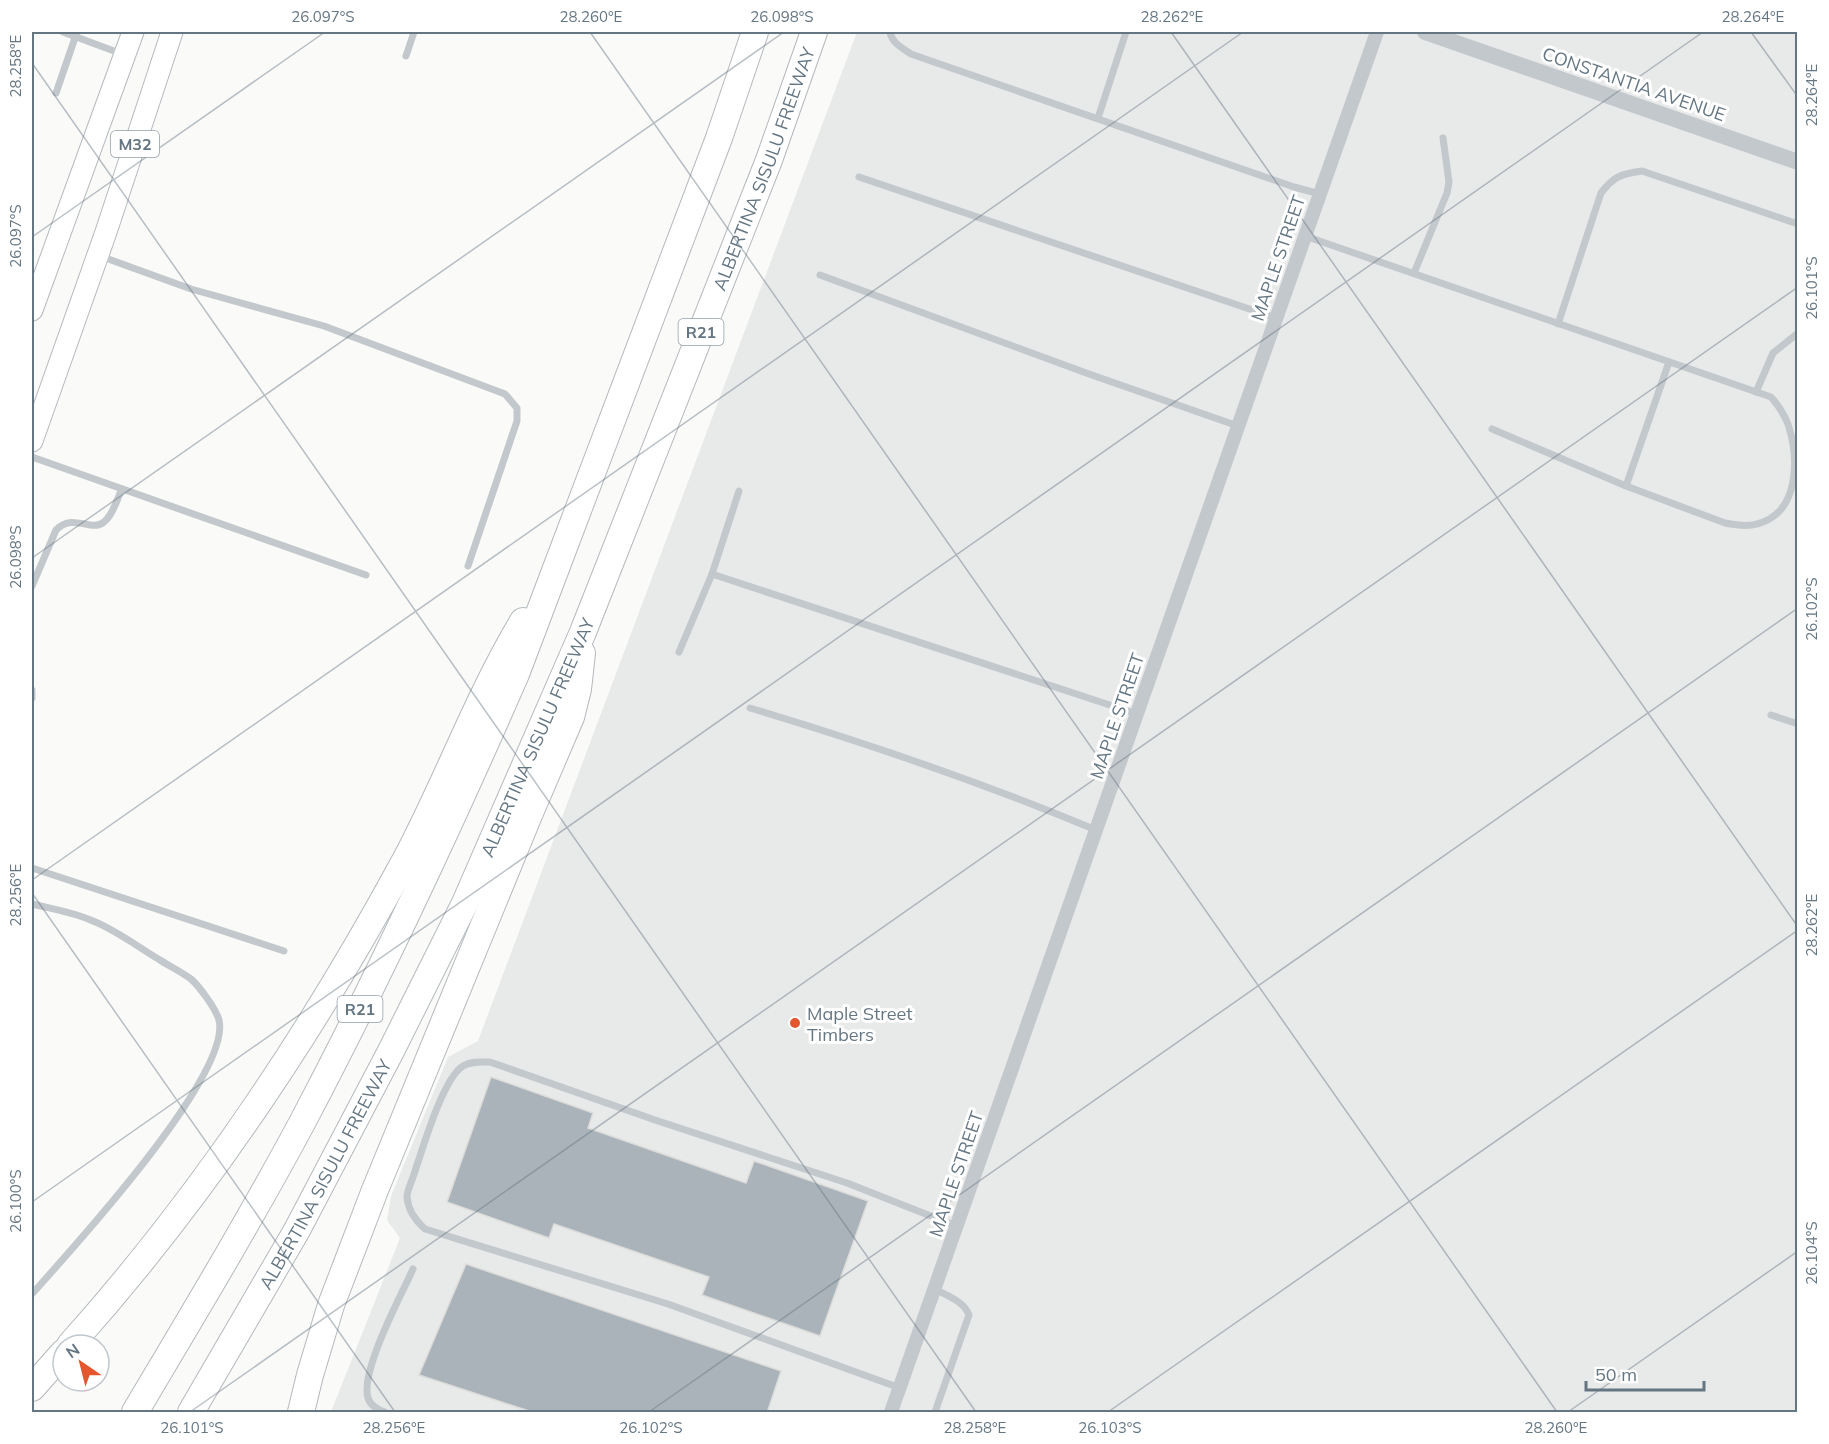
<svg xmlns="http://www.w3.org/2000/svg" width="1829" height="1444" font-family="Mulish,sans-serif">
<style>
.built{fill:#e8e9e9}
.building{fill:#aab3b9;stroke:#dcdcda;stroke-width:1.5}
.lines{fill:none;stroke-linecap:round;stroke-linejoin:round}
.primary-casing{stroke:#b5babe;stroke-width:23}
.motorway-casing{stroke:#b4b9bd;stroke-width:28}
.service{stroke:#c3c8cc;stroke-width:7}
.minor{stroke:#c3c8cc;stroke-width:14}
.tertiary{stroke:#c3c8cc;stroke-width:16}
.primary{stroke:#fff;stroke-width:21}
.motorway{stroke:#fff;stroke-width:26}
.ticks{fill:none;stroke:#657683;stroke-width:1.5;stroke-opacity:0.45}
.poi-dot{fill:#e4572e;stroke:#fff;stroke-width:2}
.labels{text-anchor:middle;dominant-baseline:central;stroke-width:6;stroke-linejoin:round;paint-order:stroke}
.shield{fill:#fff;stroke:#939fa8;stroke-width:1.5}
.shield-label{font-size:16px;font-weight:bold;fill:#657683}
.street-label{font-size:18px;fill:#657683;stroke:#fff}
.poi-label{font-size:18px;fill:#657683;stroke:#fff;text-anchor:start}
.neatline{fill:none;stroke:#657683;stroke-width:2}
.ticks-label{font-size:15px;text-anchor:middle;fill:#657683}
</style>
<rect width="100%" height="100%" fill="#fafaf8"/>
<path class="built" d="M857 32H1797V1412H331L400 1238 387 1220 391 1196 448 1057 478 1041Z"/>
<g class="building">
<path d="M491 1077 593 1113 588 1128 746 1183 754 1161 868 1201 820 1336 702 1295 709 1277 554 1224 549 1238 447 1202Z"/>
<path d="M466 1264 781 1371 767 1413H535L419 1375Z"/>
</g>
<g class="lines">
<g class="primary-casing">
<g id="primary">
<path d="M32 310 133 32"/>
<path d="M32 441 106 232 172 32"/>
</g>
</g>
<g class="motorway-casing">
<g id="motorway">
<path d="M70 1345C202 1198 313 1031 407 857 448 779 478 696 523 621"/>
<path d="M32 1388 63 1353"/>
<path d="M135 1412C192 1316 250 1220 303 1121 380 975 450 825 516 674L719 138 755 32"/>
<path id="s1" d="M191 1412 297 1230 391 1051 465 903 583 632 769 160 814 32"/>
<path d="M301 1412 310 1375 331 1305 375 1190 529 815 571 717 578 689 582 653"/>
</g>
</g>
<g class="service">
<path d="M63 32 122 54"/>
<path d="M890 32C892 43 902 48 911 54L1294 187 1320 194"/>
<path d="M406 56 414 32"/>
<path d="M56 93 77 32"/>
<path d="M1098 118 1126 32"/>
<path d="M859 177 1276 318"/>
<path d="M1305 236 1771 397C1778 405 1784 414 1788 424 1799 458 1800 513 1757 524 1747 527 1735 525 1725 523L1626 486 1492 429"/>
<path d="M100 256 191 289 324 326 505 394 517 408V421L468 566"/>
<path d="M1414 273 1447 193 1449 182 1443 138"/>
<path d="M820 275 1089 374 1238 426"/>
<path d="M1558 324 1601 193C1614 176 1621 174 1642 171L1798 224"/>
<path d="M1756 392 1773 353 1798 333"/>
<path d="M32 457 366 575"/>
<path d="M1626 486 1669 362"/>
<path d="M712 574 1137 714"/>
<path d="M32 586 56 530C73 512 91 533 104 522 113 515 117 499 122 489"/>
<path d="M679 652 712 574 739 491"/>
<path d="M32 690V698"/>
<path d="M750 708C867 743 983 783 1096 830"/>
<path d="M1771 715 1798 724"/>
<path d="M32 868 284 951"/>
<path d="M32 904C52 909 73 912 93 921 116 930 138 947 160 960 169 966 182 972 191 979 199 986 216 1009 219 1020 232 1075 71 1250 32 1294"/>
<path d="M935 1289C947 1296 964 1301 969 1315L935 1412"/>
<path d="M900 1388 668 1304 425 1229C416 1221 408 1210 407 1197 407 1190 413 1179 415 1171 423 1148 443 1078 463 1066 471 1061 481 1062 490 1062L655 1120 847 1183 956 1226"/>
<path d="M385 1412C378 1410 370 1405 368 1398 360 1371 401 1296 413 1269"/>
</g>
<path class="minor" d="M891 1412 1377 32"/>
<path class="tertiary" d="M1425 32 1798 162"/>
<use href="#primary" class="primary"/>
<use href="#motorway" class="motorway"/>
</g>
<path class="ticks" d="M590 32 1557 1412M1171 32 1798 927M1751 32 1798 97M32 63 976 1412M32 237 325 32M32 558 784 32M32 880 1243 32M32 893 395 1412M32 1202 1703 32M190 1412 1798 287M649 1412 1798 608M1108 1412 1798 930M1568 1412 1798 1251"/>
<circle class="poi-dot" cx="795" cy="1023" r="6"/>
<g class="labels">
<g class="shield">
<rect x="111" y="131" width="48" height="26" rx="4.5"/>
<rect x="678.5" y="319" width="45" height="26" rx="4.5"/>
<rect x="337.5" y="996" width="45" height="26" rx="4.5"/>
</g>
<g class="shield-label">
<text x="135" y="144">M32</text>
<text x="701" y="332">R21</text>
<text x="360" y="1009">R21</text>
</g>
<g class="street-label">
<text transform="translate(1634 84) rotate(19)">CONSTANTIA AVENUE</text>
<text stroke="none"><textPath href="#s1" startOffset="1371">ALBERTINA SISULU FREEWAY</textPath></text>
<text transform="translate(1278 258) rotate(-71)">MAPLE STREET</text>
<text transform="translate(1117 716) rotate(-71)">MAPLE STREET</text>
<text stroke="none"><textPath href="#s1" startOffset="759">ALBERTINA SISULU FREEWAY</textPath></text>
<text transform="translate(956 1174) rotate(-71)">MAPLE STREET</text>
<text stroke="none"><textPath href="#s1" startOffset="273">ALBERTINA SISULU FREEWAY</textPath></text>
</g>
<g class="poi-label">
<text x="807" y="1013">Maple Street<tspan x="807" dy="21">Timbers</tspan></text>
</g>
</g>
<rect width="1829" height="1444" fill="none" stroke="#ffffff" stroke-width="66"/>
<g transform="translate(81 1363) rotate(325)"><circle r="28" fill="#ffffff" stroke="#c1c8cd" stroke-width="1.5"/>
<path d="M0-4.5L10 22L0 15L-10 22Z" fill="#e4572e"/>
<text y="-9" font-size="16" font-weight="bold" text-anchor="middle" fill="#657683">N</text>
</g>
<path d="M1586 1381v9h118v-9" fill="none" stroke="#657683" stroke-width="3"/>
<text x="1595" y="1381" font-size="18" fill="#657683" stroke="#ffffff" stroke-width="4.5" paint-order="stroke">50 m</text>
<rect x="33" y="33" width="1763" height="1378" class="neatline"/>
<g class="ticks-label">
<text x="323" y="22">26.097°S</text>
<text x="591" y="22">28.260°E</text>
<text x="782" y="22">26.098°S</text>
<text x="1172" y="22">28.262°E</text>
<text x="1753" y="22">28.264°E</text>
<text transform="translate(16 66) rotate(-90)" y="5">28.258°E</text>
<text transform="translate(1812 95) rotate(-90)" y="5">28.264°E</text>
<text transform="translate(16 236) rotate(-90)" y="5">26.097°S</text>
<text transform="translate(1812 288) rotate(-90)" y="5">26.101°S</text>
<text transform="translate(16 557) rotate(-90)" y="5">26.098°S</text>
<text transform="translate(1812 609) rotate(-90)" y="5">26.102°S</text>
<text transform="translate(16 895) rotate(-90)" y="5">28.256°E</text>
<text transform="translate(1812 925) rotate(-90)" y="5">28.262°E</text>
<text transform="translate(16 1201) rotate(-90)" y="5">26.100°S</text>
<text transform="translate(1812 1253) rotate(-90)" y="5">26.104°S</text>
<text x="192" y="1433">26.101°S</text>
<text x="394" y="1433">28.256°E</text>
<text x="651" y="1433">26.102°S</text>
<text x="975" y="1433">28.258°E</text>
<text x="1110" y="1433">26.103°S</text>
<text x="1556" y="1433">28.260°E</text>
</g>
</svg>
